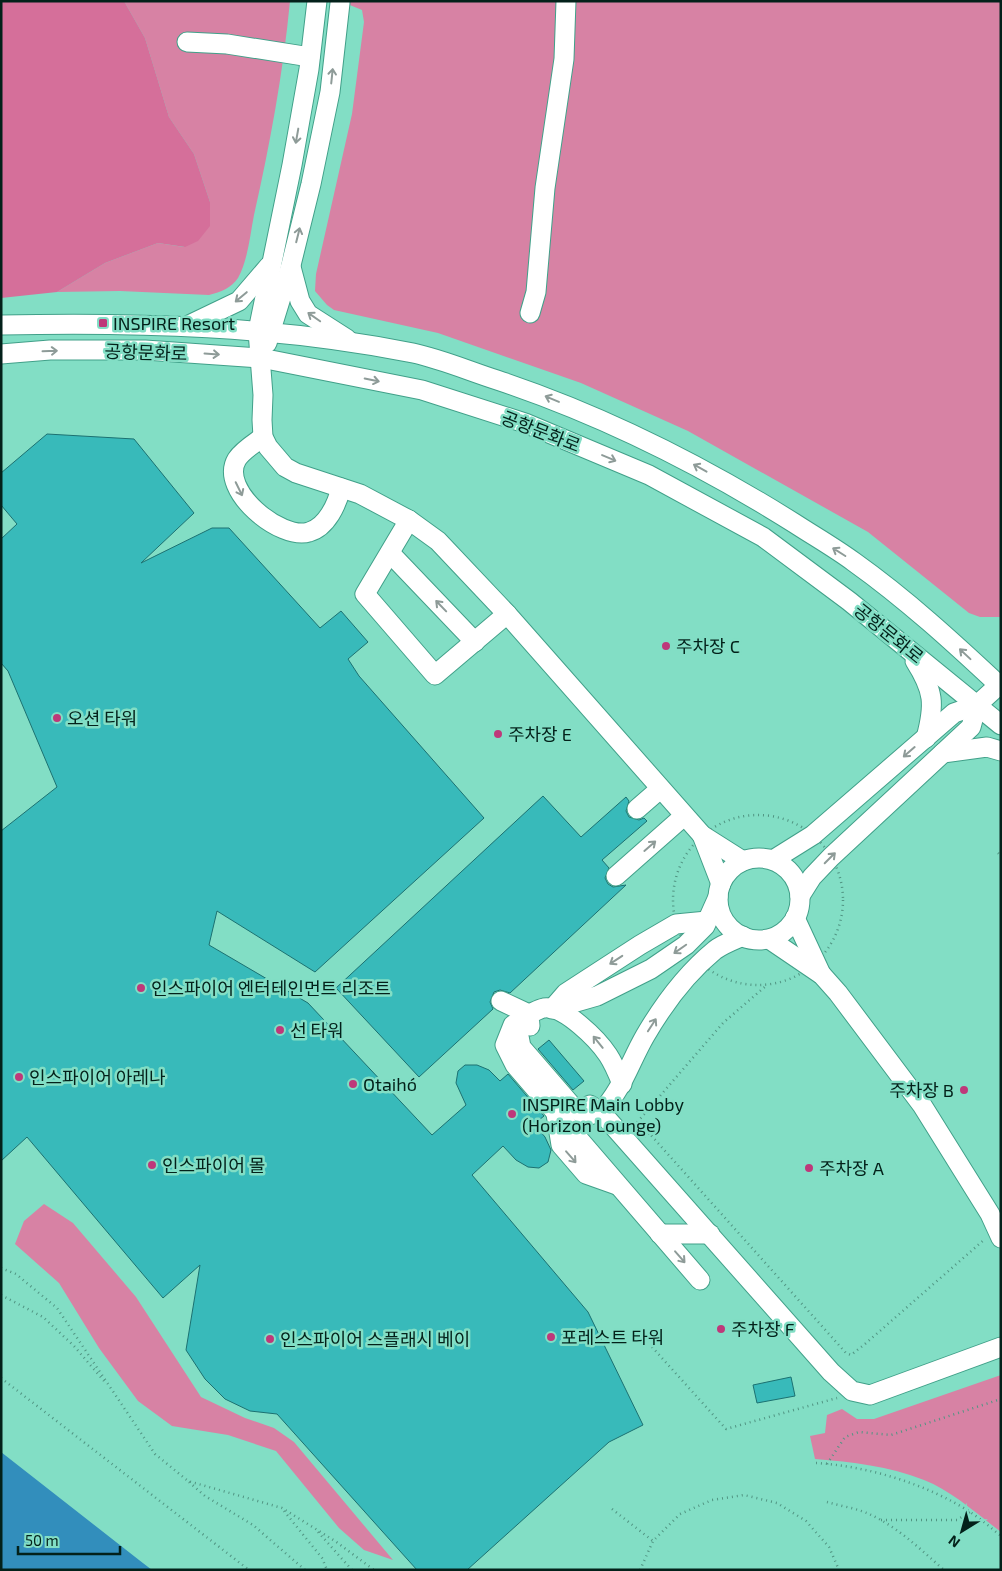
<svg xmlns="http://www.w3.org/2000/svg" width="1002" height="1571" font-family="'Exo 2','Noto Sans KR',sans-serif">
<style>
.green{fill:#d782a4}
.forest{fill:#d56f9a}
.water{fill:#328ebc}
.building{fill:#38baba;stroke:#1c7171}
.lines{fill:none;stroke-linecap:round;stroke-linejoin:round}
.minor-casing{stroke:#41a089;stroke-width:21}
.path{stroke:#519583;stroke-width:2.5;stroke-dasharray:1 4;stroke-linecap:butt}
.minor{stroke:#fff;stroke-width:19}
.oneway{stroke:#8e9b98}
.poi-dot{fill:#be387a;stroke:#82dec5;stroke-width:2}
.labels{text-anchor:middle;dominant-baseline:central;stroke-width:5;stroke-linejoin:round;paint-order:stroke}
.poi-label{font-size:18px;fill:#03211a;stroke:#82dec5;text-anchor:start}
.street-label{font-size:18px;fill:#03211a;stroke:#82dec5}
</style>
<rect width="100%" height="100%" fill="#82dec5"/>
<g class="green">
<path d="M124 1H290C283 74 270 144 254 215 250 235 248 260 238 278 231 288 221 292 209 295L120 291 57 292 105 263 158 243 184 247 210 202 194 154 169 117 145 38Z"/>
<path d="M340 1H1001V617H980L969 613 868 532 688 431 581 383 438 333 334 310 327 305 315 291 316 274 352 114 364 22 362 10Z"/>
<path d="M44 1204 73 1223 136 1297 201 1397 245 1418 274 1428 294 1442 393 1560 364 1550 339 1528 276 1451 228 1435 172 1426 138 1401 99 1348 59 1283 15 1244 24 1221Z"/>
<path d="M1001 1375V1532C977 1514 952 1491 924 1480 889 1466 852 1462 815 1459L810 1436 825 1433 827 1415 842 1409 857 1419H874Z"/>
</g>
<path class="forest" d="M1 1H124L145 38 169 117 194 154 210 202V226L198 241 185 247 158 243 105 263 57 292 1 298Z"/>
<path class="water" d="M1 1452 139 1560 152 1570H1Z"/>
<g class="building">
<path d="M47 434 134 439 194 513 141 563 212 528H229L320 628 341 611 368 642 348 659 359 676 484 818 315 972 217 911 209 945 308 1003 432 1135 466 1105 456 1083 458 1071 465 1065H477L489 1070 500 1081 508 1074 544 1116 534 1124 545 1137 551 1150 548 1162 539 1168 528 1167 516 1160 503 1146 472 1175 588 1312 643 1425 609 1442 467 1570H417L277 1414 250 1411 225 1399 205 1379 186 1350 200 1265 163 1298 27 1137 1 1161V831L57 787 8 671 1 663V539L17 524 1 505V473Z"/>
<path d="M543 796 581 837 626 797 629 801 626 811 629 817 639 820 644 818 647 821 602 860 609 868 605 878 608 884 613 887 626 885 510 993 500 990 494 992 490 1002 493 1009 419 1077 336 988Z"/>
<path d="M549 1040 584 1081 573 1090 538 1049Z"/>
<path d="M791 1377 795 1396 757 1403 753 1385Z"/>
</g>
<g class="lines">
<g class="minor-casing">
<g id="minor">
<path d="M317 1 309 69 292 165 258 331 263 395 262 420 263 437 268 447 285 467 296 473 360 494 409 520 438 541 507 614 702 835 743 861"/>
<path d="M187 42 227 44 310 57"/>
<path d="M291 267 300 301 308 314 347 339"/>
<path d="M530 313 536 292 545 188 564 59 566 1"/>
<path d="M1 325C139 322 277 326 413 353 441 359 469 371 497 380 602 415 700 464 794 523 814 536 835 548 854 562 906 599 954 643 1001 687"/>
<path d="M189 325 239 301 269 266"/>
<path d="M267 343 291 265 311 184 330 92 340 3"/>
<path d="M1 354 50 350H145L261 358 422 390 525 423 649 475 763 537 849 601 1001 725"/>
<path d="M263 437C255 443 243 450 237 459 218 490 281 541 309 532 327 527 337 504 341 488"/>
<path d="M409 520 365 594 435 675 507 614"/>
<path d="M390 553 475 642"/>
<path d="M915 661C934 691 935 704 926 738"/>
<path d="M943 753 987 747 1001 751"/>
<path d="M637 809 660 789"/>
<path d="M702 835 721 884"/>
<circle cx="759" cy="899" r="41"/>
<path d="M773 860 813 835 954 713 977 705 999 685"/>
<path d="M616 876 684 816"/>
<path d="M800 896 812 877 831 857 971 727 977 705"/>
<path d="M795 918 821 974"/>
<path d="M769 939 822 975 838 993 922 1105 990 1214 1001 1238"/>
<path d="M501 1001 529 1014"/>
<path d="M553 1008 566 993 640 945 676 924 707 921"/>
<path d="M552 1009 597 996 651 969 686 945 705 926 718 897"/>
<path d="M529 1014 518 1031 521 1047 572 1106 585 1116 601 1112 831 1372 852 1391 870 1395 1001 1347"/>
<path d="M520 1020 513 1025 505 1045 515 1065 700 1280"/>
<path d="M530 1026 529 1014C534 1012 539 1009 544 1008 564 1005 598 1040 608 1055 614 1064 618 1074 622 1084"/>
<path d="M590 1105 601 1112C622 1090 630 1062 645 1036 663 1005 687 973 715 950 723 944 734 940 743 936"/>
<path d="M556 1114 561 1145 586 1174 617 1185"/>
<path d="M660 1234H710"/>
</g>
</g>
<g class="path">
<circle cx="758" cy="900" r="85"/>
<path d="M998 853 1001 856"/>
<path d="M634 1126 723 1023 767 985"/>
<path d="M644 1137 649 1133 846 1353 851 1355 865 1344 985 1239"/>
<path d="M1 1268 16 1274 57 1308 155 1454 188 1481 282 1508 335 1541 374 1570"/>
<path d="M1 1295 43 1317 74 1346 104 1381"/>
<path d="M652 1347 726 1429 837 1398"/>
<path d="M1 1378 249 1570"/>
<path d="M816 1463C867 1466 927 1484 970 1512 981 1519 991 1528 1001 1536"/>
<path d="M827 1464 845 1437 859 1432 891 1435 1001 1399"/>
<path d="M189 1482 205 1496 253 1525 305 1570"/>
<path d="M827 1502C840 1506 856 1508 869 1514 898 1527 920 1549 944 1570"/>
<path d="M612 1509 653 1541"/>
<path d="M284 1511 322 1558 327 1570"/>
<path d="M881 1520H957L970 1512"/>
<path d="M318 1532 352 1570"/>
<path d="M640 1570 653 1541 680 1514 712 1500 744 1495 777 1503 806 1521 829 1547 839 1570"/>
</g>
<use href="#minor" class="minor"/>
</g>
<defs><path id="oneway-shaft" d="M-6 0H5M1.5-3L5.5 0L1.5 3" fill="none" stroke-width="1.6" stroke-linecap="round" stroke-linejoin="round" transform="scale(1.25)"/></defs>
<g class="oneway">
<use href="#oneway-shaft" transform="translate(332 76) rotate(-84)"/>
<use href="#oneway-shaft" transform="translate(297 136) rotate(100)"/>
<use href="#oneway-shaft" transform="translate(298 235) rotate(-76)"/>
<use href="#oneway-shaft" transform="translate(241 297) rotate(140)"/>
<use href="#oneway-shaft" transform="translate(314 317) rotate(-145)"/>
<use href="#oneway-shaft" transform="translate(50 351) rotate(-2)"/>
<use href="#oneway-shaft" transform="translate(212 354) rotate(4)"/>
<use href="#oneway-shaft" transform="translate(372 380) rotate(12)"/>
<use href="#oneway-shaft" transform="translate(552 399) rotate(-157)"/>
<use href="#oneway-shaft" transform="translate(609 458) rotate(23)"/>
<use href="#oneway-shaft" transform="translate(700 468) rotate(-151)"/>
<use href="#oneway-shaft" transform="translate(239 489) rotate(64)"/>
<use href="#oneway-shaft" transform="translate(839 552) rotate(-148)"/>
<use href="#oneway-shaft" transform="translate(441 606) rotate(-134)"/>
<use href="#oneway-shaft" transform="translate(965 654) rotate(-137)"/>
<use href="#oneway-shaft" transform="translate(909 752) rotate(139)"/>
<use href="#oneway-shaft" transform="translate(650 846) rotate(-41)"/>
<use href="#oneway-shaft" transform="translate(830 858) rotate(-45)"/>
<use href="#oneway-shaft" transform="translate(680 949) rotate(145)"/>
<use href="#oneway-shaft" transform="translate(616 960) rotate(147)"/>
<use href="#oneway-shaft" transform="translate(652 1025) rotate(-57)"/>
<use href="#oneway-shaft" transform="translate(598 1042) rotate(-129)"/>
<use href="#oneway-shaft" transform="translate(571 1157) rotate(49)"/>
<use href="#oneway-shaft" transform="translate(680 1257) rotate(49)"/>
</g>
<g class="poi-dot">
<rect x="98" y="318" width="10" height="10" rx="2.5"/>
<circle cx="666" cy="646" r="5"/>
<circle cx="57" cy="718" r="5"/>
<circle cx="498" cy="734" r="5"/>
<circle cx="141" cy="988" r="5"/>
<circle cx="280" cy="1030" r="5"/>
<circle cx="19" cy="1077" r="5"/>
<circle cx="353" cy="1084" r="5"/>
<circle cx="964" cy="1090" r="5"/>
<circle cx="512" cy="1114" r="5"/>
<circle cx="152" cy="1165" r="5"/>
<circle cx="809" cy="1168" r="5"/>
<circle cx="721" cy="1329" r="5"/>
<circle cx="551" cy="1337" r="5"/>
<circle cx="270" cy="1339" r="5"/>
</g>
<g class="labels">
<g class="poi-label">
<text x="113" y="323">INSPIRE Resort</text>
<text x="676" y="646">주차장 C</text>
<text x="67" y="718">오션 타워</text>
<text x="508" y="734">주차장 E</text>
<text x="151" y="988">인스파이어 엔터테인먼트 리조트</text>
<text x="290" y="1030">선 타워</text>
<text x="29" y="1077">인스파이어 아레나</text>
<text x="363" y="1084">Otaihó</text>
<text x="954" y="1090" text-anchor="end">주차장 B</text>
<text x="522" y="1104">INSPIRE Main Lobby<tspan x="522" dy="21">(Horizon Lounge)</tspan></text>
<text x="162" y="1165">인스파이어 몰</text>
<text x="819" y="1168">주차장 A</text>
<text x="731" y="1329">주차장 F</text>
<text x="561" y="1337">포레스트 타워</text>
<text x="280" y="1339">인스파이어 스플래시 베이</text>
</g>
<g class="street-label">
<text transform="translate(146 352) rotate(2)">공항문화로</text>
<text transform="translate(541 431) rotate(21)">공항문화로</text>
<text transform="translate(889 633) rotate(39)">공항문화로</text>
</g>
</g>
<rect width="1002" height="1571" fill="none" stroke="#03211a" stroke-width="5"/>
<g transform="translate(962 1531) rotate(217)" stroke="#82dec5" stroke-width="4" paint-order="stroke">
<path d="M0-4L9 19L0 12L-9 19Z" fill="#03211a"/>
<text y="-8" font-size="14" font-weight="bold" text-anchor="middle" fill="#03211a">N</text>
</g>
<path d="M18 1546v8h102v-8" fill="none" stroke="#03211a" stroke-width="2.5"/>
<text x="25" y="1546" font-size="15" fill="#03211a" stroke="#82dec5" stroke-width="4" paint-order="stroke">50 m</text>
</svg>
